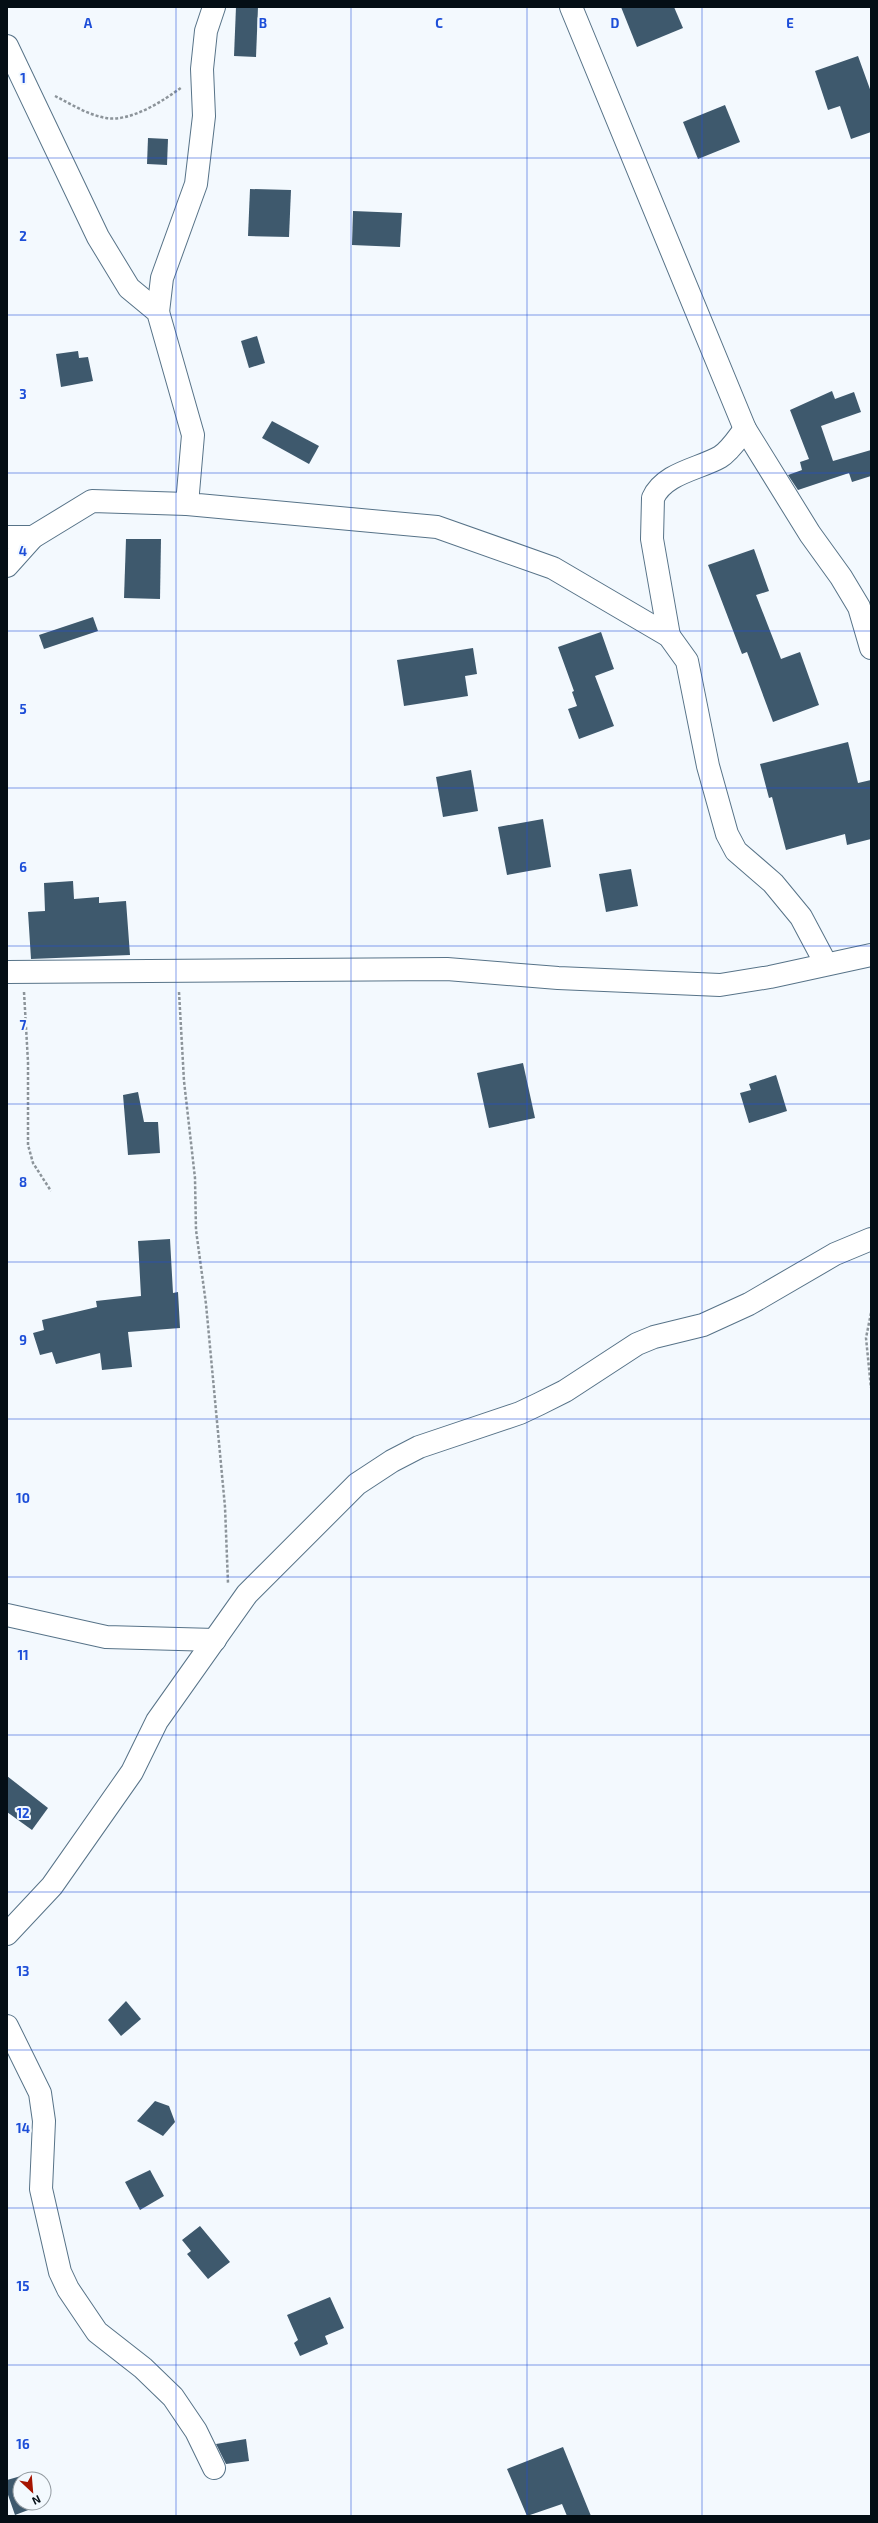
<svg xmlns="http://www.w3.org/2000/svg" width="878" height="2523" font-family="'Exo 2',sans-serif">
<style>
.building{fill:#3e596d}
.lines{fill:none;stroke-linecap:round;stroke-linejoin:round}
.minor-casing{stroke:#577388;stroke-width:24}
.path{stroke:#8c949a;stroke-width:2.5;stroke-dasharray:3 2;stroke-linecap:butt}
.minor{stroke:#fff;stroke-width:22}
.grid{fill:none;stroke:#1d4ed8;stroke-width:1;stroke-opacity:0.55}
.grid-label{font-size:13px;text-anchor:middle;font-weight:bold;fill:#1d4ed8;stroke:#f3f9fe;stroke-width:4;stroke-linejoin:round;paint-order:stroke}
</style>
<rect width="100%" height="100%" fill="#f3f9fe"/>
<g class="building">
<path d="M236 7H258L256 57 234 56Z"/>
<path d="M621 7H674L683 28 637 47Z"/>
<path d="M858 56 871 92V132L851 139 840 106 828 110 815 71Z"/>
<path d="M725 105 740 142 698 159 683 122Z"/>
<path d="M148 138 168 139 167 165 147 164Z"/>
<path d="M250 189 291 190 289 237 248 236Z"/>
<path d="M353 211 402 213 400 247 352 245Z"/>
<path d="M257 336 265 363 249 368 241 341Z"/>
<path d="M78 351 79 358 88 357 93 381 61 387 56 354Z"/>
<path d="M832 391 835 399 854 392 861 412 821 426 833 461 871 450V476L852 482 849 473 798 490 788 475 802 470 800 462 809 459 790 410Z"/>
<path d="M272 421 319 446 309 464 262 438Z"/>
<path d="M126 539H161L160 599 124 598Z"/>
<path d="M754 549 769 591 756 595 781 659 800 652 819 705 773 722 747 652 742 654 708 565Z"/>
<path d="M93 617 98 631 44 649 39 635Z"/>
<path d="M601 632 614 669 595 676 614 726 579 739 568 709 577 706 572 692 574 691 558 647Z"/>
<path d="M473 648 477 674 465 676 468 696 404 706 397 660Z"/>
<path d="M848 742 858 783 871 780V839L847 845 845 834 786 850 772 797 769 798 760 764Z"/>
<path d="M471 770 478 811 443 817 436 777Z"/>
<path d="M543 819 551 867 507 875 498 827Z"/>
<path d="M631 869 638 906 606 912 599 874Z"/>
<path d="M73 881 74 899 99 897V903L126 901 130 955 31 959 28 912 45 911 44 883Z"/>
<path d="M523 1063 535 1118 489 1128 477 1073Z"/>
<path d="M776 1075 787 1111 749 1123 740 1093 751 1090 749 1084Z"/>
<path d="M138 1092 144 1122H158L160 1153 128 1155 123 1095Z"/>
<path d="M170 1239 173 1293 178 1292 180 1328 128 1332 132 1367 102 1370 100 1353 56 1364 52 1352 40 1355 33 1333 44 1330 42 1320 97 1307 96 1301 141 1296 138 1241Z"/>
<path d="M7 1776 48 1808 32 1830 7 1812Z"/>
<path d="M126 2001 141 2019 121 2036 108 2020Z"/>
<path d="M155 2101 169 2106 175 2122 163 2136 137 2121Z"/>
<path d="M150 2170 164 2196 140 2210 125 2182Z"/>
<path d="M200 2226 230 2262 208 2279 187 2254 191 2251 182 2240Z"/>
<path d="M330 2297 344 2328 325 2336 328 2344 300 2356 294 2343 298 2340 287 2315Z"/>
<path d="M246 2439 249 2461 226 2464 216 2444Z"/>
<path d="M563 2447 591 2516H567L562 2504 527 2516 507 2469Z"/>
<path d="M21 2476 20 2503H29L31 2509 15 2515 7 2492V2480Z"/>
</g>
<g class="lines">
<g class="minor-casing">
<g id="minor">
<path d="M571 7 745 429 810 534 841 577 859 607 871 648"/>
<path d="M7 46 98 237 129 288 158 312 193 435 187 504 437 527 553 568 669 636 687 661 708 766 727 834 736 851 773 883 801 917 826 964"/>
<path d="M158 312 162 278 196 184 204 116 202 69 206 31 214 7"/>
<path d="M7 537H33"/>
<path d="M7 566 33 537 92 501 187 504"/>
<path d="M669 636 652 539 653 498C664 473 699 469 720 457 730 451 738 438 745 429"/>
<path d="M7 972 447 969 558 978 720 985 770 977 871 955"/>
<path d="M7 1615 106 1637 215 1640"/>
<path d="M7 1934 52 1886 132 1772 157 1721 247 1594 357 1484 392 1461 419 1447 520 1413 539 1404 565 1391 637 1344 654 1337 703 1325 749 1304 835 1254 871 1239"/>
<path d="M7 2026 40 2093 44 2121 41 2189 60 2272 68 2289 97 2332 143 2368 173 2397 196 2431 214 2468"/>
</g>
</g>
<g class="path">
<path d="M55 96C71 104 88 115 106 118 131 122 163 101 182 87"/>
<path d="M24 992 28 1062V1145L33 1163 51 1191"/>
<path d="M179 992 184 1081 195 1178 196 1230 206 1304 225 1507 228 1583"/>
<path d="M871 1313 866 1338 871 1388"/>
</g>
<use href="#minor" class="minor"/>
</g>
<path class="grid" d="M176 7V2516M351 7V2516M527 7V2516M702 7V2516M7 158H871M7 315H871M7 473H871M7 631H871M7 788H871M7 946H871M7 1104H871M7 1262H871M7 1419H871M7 1577H871M7 1735H871M7 1892H871M7 2050H871M7 2208H871M7 2365H871"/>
<g class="grid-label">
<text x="88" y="28">A</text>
<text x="263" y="28">B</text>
<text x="439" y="28">C</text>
<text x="615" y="28">D</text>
<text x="790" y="28">E</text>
<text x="23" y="83">1</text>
<text x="23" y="241">2</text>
<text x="23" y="399">3</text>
<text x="23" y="556">4</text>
<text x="23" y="714">5</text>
<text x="23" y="872">6</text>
<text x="23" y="1030">7</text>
<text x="23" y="1187">8</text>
<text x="23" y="1345">9</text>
<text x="23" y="1503">10</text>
<text x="23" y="1660">11</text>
<text x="23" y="1818">12</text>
<text x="23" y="1976">13</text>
<text x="23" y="2133">14</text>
<text x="23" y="2291">15</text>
<text x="23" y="2449">16</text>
</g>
<rect width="878" height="2523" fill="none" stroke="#040e15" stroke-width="16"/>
<g transform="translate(32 2491) rotate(154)"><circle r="19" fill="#f3f9fe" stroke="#939ba1"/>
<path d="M0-3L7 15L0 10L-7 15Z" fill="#a61400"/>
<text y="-6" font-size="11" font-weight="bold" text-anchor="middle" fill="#040e15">N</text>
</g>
</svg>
